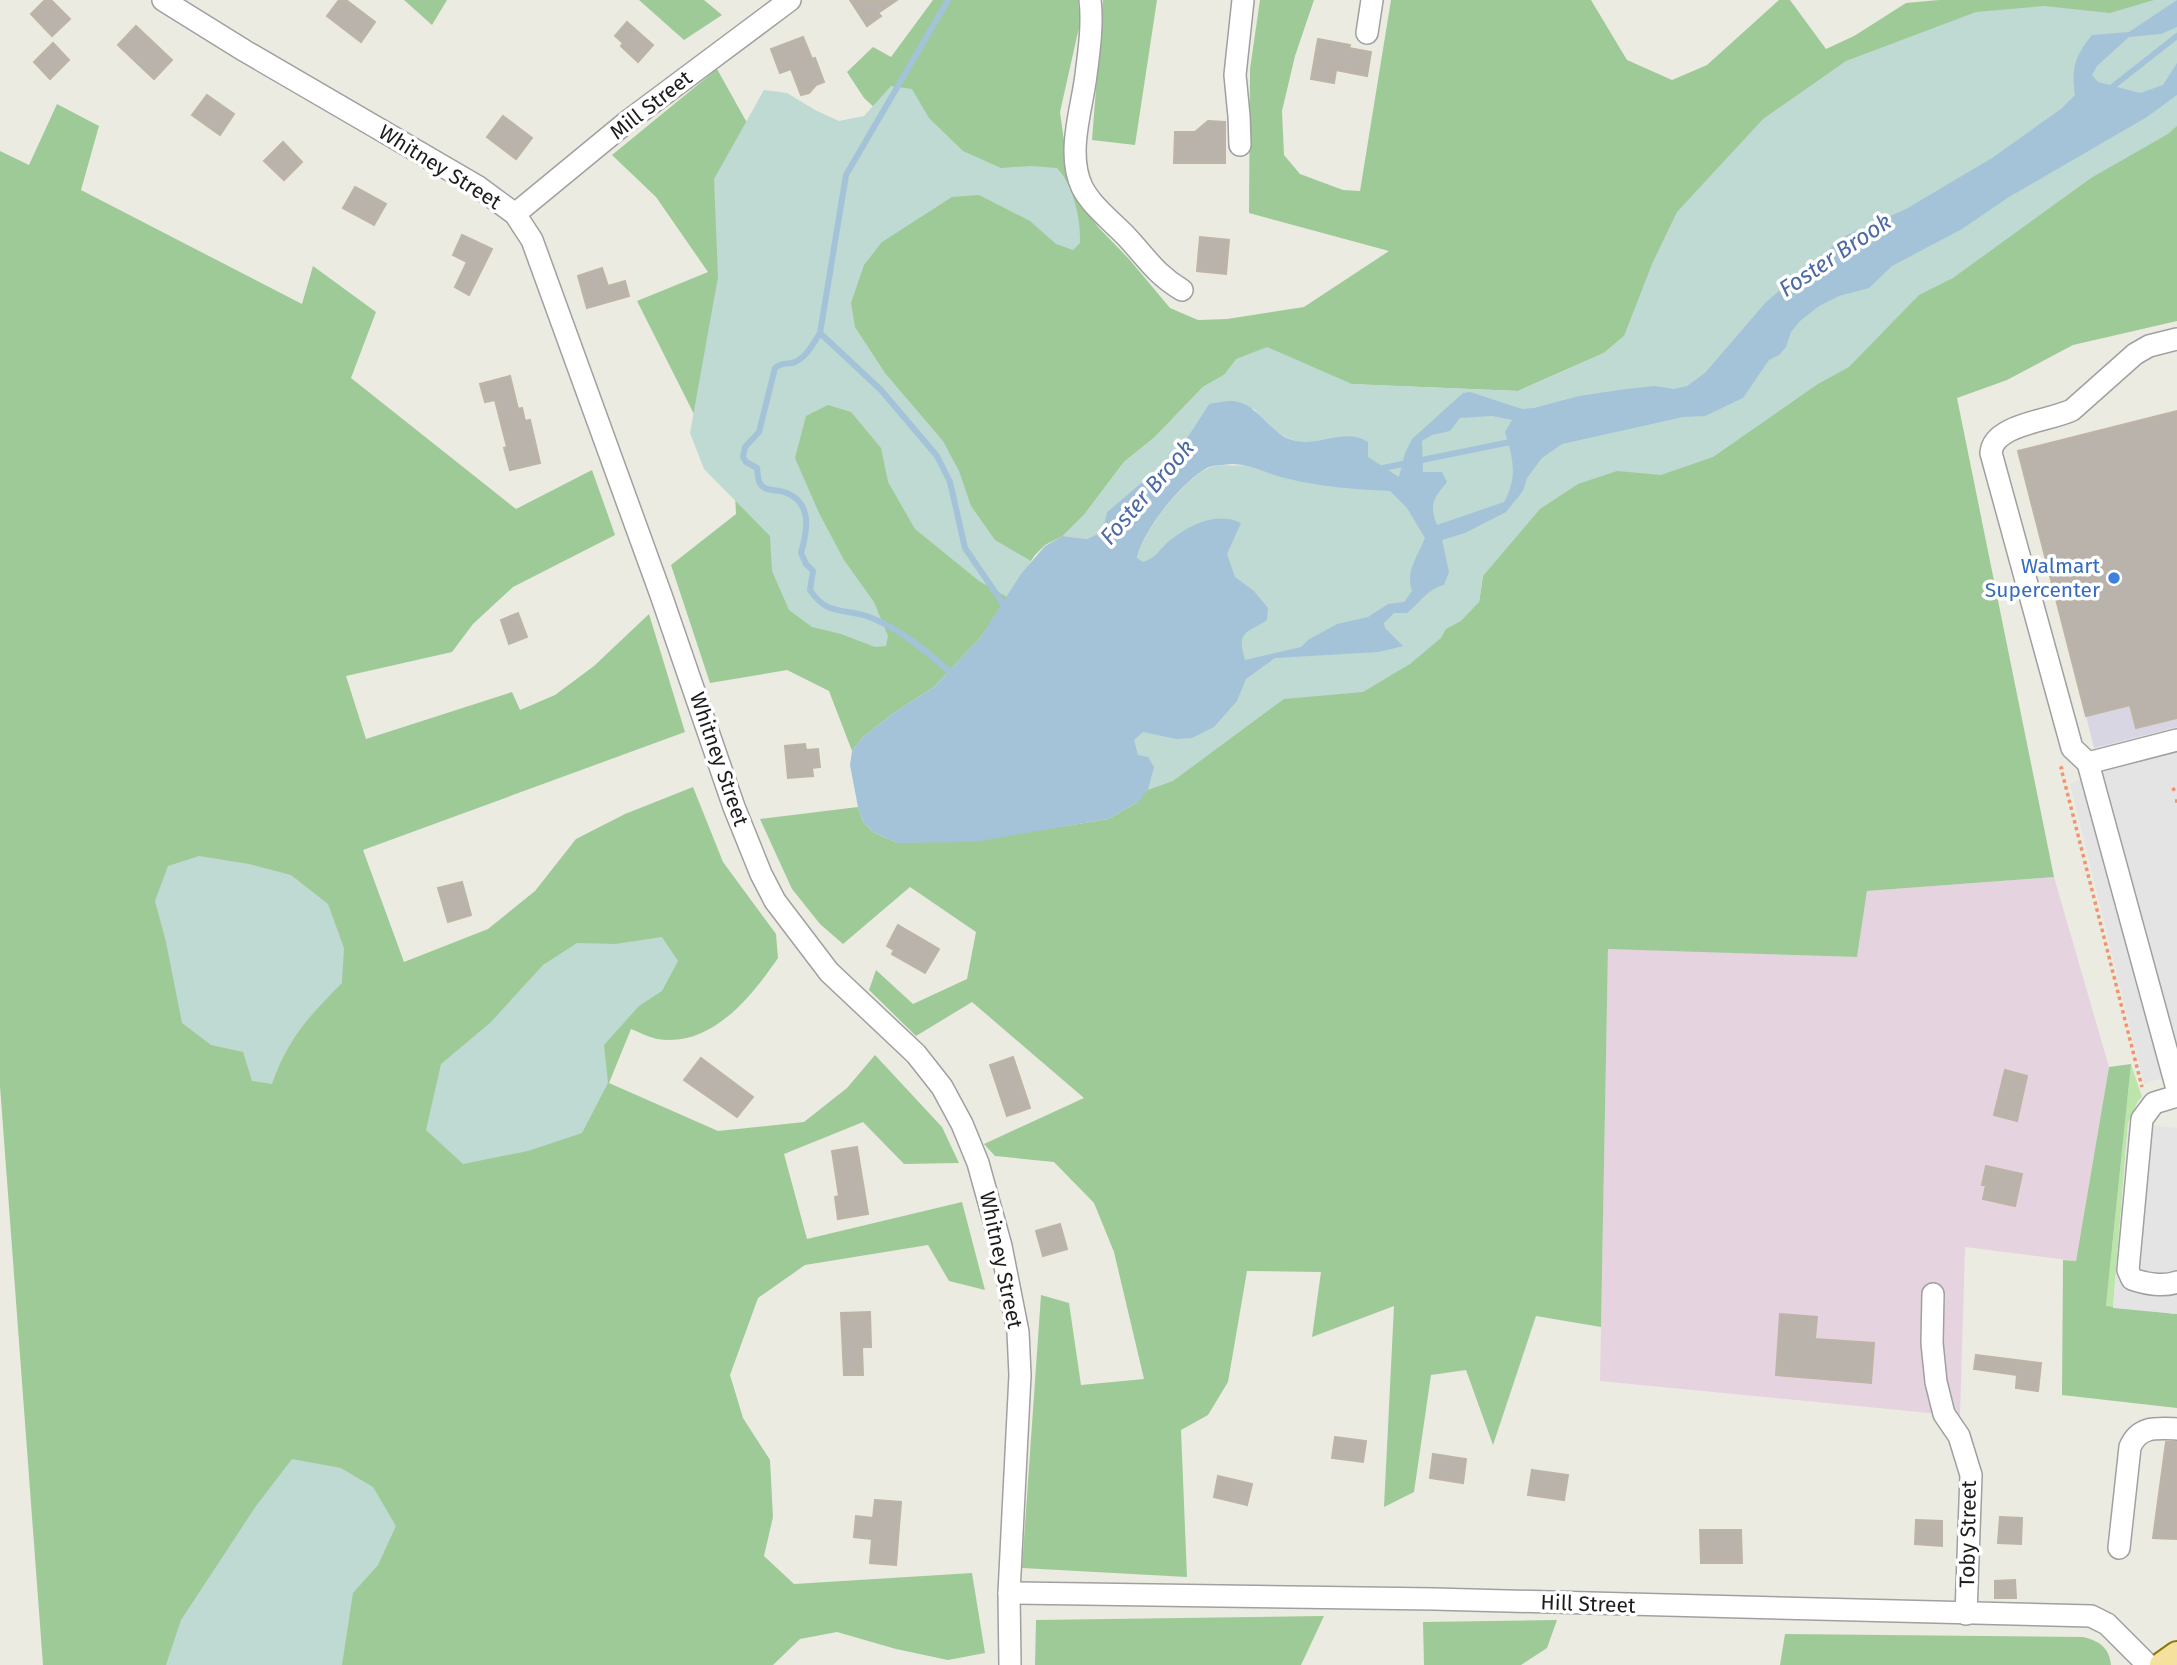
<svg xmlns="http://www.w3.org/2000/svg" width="2177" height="1665" font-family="'Fira Sans',sans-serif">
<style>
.industrial{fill:#e5d4df}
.grass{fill:#bce5aa}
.forest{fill:#9eca98}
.wetland{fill:#bfdad2}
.parking{fill:#e4e4e4}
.plaza{fill:#d8d6e2}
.water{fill:#a4c3d8;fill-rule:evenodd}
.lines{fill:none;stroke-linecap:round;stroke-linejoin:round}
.stream{stroke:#a4c3d8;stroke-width:6}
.building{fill:#b9b3ab;stroke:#bdb4a5;stroke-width:2}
.minor-casing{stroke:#a0a0a0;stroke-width:24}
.major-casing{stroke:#8b7709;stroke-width:30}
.path{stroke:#f1946e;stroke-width:3.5;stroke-dasharray:3.5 3.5;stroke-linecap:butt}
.minor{stroke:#fff;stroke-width:21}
.major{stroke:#f6e09d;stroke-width:26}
.shop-dot{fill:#3f7fe0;stroke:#fff;stroke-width:2.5}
.labels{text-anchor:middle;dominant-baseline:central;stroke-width:7;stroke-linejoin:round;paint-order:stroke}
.street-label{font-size:21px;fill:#1c1c1c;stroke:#fff}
.shop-label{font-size:21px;fill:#366cbe;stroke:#fff;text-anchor:end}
.water-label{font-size:23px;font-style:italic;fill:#4e6aa5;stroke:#fff}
</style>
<rect width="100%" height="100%" fill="#ecebe2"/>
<path class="industrial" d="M2054 877 2109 1067 2076 1261 1965 1247 1960 1416 1600 1381 1608 948 1857 957 1867 891Z"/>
<path class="grass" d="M2131 1064 2142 1097 2138 1101 2128 1123 2113 1308 2106 1306Z"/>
<g class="forest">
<path d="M404 0H447L432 25Z"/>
<path d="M639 0H704L722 15 684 40Z"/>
<path d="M933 0H1078L1080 23 1060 112 1071 191 1099 228 1129 259 1170 308 1198 320 1227 319 1304 307 1389 251 1249 213 1250 69 1260 0H1314L1295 56 1282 111 1284 155 1300 174 1343 190 1360 191 1391 0H1591L1627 60 1672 80 1707 65 1779 0H1790L1826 49 1854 36 1906 3 1939 0H2177L1635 327 1604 353 1518 391 1324 383 1231 371 1203 387 1155 437 1124 462 1084 515 1063 536 1045 545 1035 555 981 637 934 687 895 712 863 737 852 751 829 691 787 670 710 683 671 565 736 514 734 472 701 428 637 301 708 272 656 197 612 155 717 69 746 121 901 132 864 98 847 72 873 47 891 57Z"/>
<path d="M1103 0H1157L1135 145 1092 140Z"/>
<path d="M2177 95V321L2073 345 2007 380 1957 398 2054 877 1867 891 1857 957 1608 949 1601 1327 1536 1316 1493 1445 1466 1370 1431 1375 1414 1492 1384 1507 1394 1306 1312 1337 1321 1272 1247 1271 1228 1382 1208 1415 1181 1430 1187 1577 1022 1568 1041 1295 1069 1303 1081 1385 1144 1379 1114 1252 1094 1203 1054 1162 995 1156 984 1144 1084 1098 972 1002 916 1036 869 990 876 970 913 1004 967 979 976 932 910 887 843 944 820 924 792 889 760 819 858 807 863 822 873 832 897 843 924 842 1066 826 1108 819 1138 802 1148 757 1479 602 1485 562 1495 531Z"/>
<path d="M57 104 99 126 81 190 302 304 313 266 376 312 351 378 516 509 592 470 615 535 513 587 473 624 452 652 346 676 366 739 512 692 520 710 555 695 594 666 649 614 685 732 363 850 404 962 488 929 535 891 576 839 625 814 693 787 723 862 776 934 778 958C751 997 711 1048 657 1039 648 1037 639 1032 631 1029L609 1083 718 1131 804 1122 847 1088 875 1055 942 1127 959 1163 904 1164 863 1122 784 1154 807 1239 962 1202 985 1290 949 1281 928 1245 805 1265 758 1298 730 1375 743 1418 770 1460 773 1517 764 1556 794 1584 972 1573 985 1653 948 1660 896 1649 837 1632 800 1639 773 1665H43L0 1086V151L29 165Z"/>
<path d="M2131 1064 2106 1306 2177 1314V1408L2062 1395 2063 1260 2076 1261 2109 1067Z"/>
<path d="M1324 1616 1301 1665H1035L1036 1620Z"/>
<path d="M1557 1620 1547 1648 1521 1665H1424L1423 1622Z"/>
<path d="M1785 1634 2083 1637C2099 1641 2109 1647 2111 1665H1780Z"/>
</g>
<g class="wetland">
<path d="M2154 0H2177V126L2168 134 2091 178 1953 278 1919 295 1849 367 1818 384 1713 457 1661 475 1617 471 1578 484 1540 509 1483 576 1479 602 1461 621 1446 629 1441 638 1410 664 1363 692 1284 699 1173 781 1148 790 1125 747 1240 641 1244 632 1254 628 1171 540 1151 560 1143 563 1137 558C1142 532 1186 476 1211 467 1224 463 1237 467 1249 465 1260 463 1281 446 1292 440L1274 431 1254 409 1209 404 1187 438 1161 470 1141 483 1107 512 1102 532 1087 539 1063 536 1084 515 1124 462 1155 437 1203 387 1224 375 1236 359 1267 347 1352 384 1518 391 1604 353 1624 336 1652 264 1677 212 1763 119 1846 61 1976 12 2044 6 2110 13Z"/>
<path d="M891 86 912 89 929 118 963 151 1001 168 1031 166 1057 168C1074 186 1081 220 1080 243L1073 250 1056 244 1030 221 979 195 952 197 882 242 864 265 851 303 855 327 885 373 943 441 959 471 971 506 995 540 1031 561 1007 597 979 581 915 529 888 482 881 448 851 412 828 405 806 416 795 458 819 513 844 560 874 602 888 636 886 646 875 647 841 634 812 627 789 610 772 571 770 536 704 469 690 433 718 277 714 179 764 90 787 93 815 110 839 121 864 116Z"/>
<path d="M199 856 249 864 291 875 328 904 344 948 342 983C309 1016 287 1040 272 1084L252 1081 243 1052 211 1045 182 1023 166 942 155 901 168 866Z"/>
<path d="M662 937 678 961 662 991 639 1006 604 1045 608 1083 582 1133 528 1151 463 1164 426 1130 441 1064 491 1022 543 965 577 943 615 944Z"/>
<path d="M292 1459 341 1468 373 1487 396 1526 378 1565 353 1593 342 1665H166L181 1620 256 1506Z"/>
</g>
<g class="parking">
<path d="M2177 727V1073L2144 1084 2070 784 2084 777 2081 771 2072 765 2094 748Z"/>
<path d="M2128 1123 2177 1128V1314L2113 1308Z"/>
</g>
<path class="plaza" d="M2130 705 2137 728 2177 718V727L2094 748 2086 716Z"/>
<path class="water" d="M2177 0V27L2161 34 2129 37 2097 66 2092 75 2098 82 2140 93 2163 85 2177 63V95L2147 117 2009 197 1962 229 1892 266 1869 288 1839 296 1819 306 1800 321 1791 332 1786 347 1779 355 1769 360 1743 398 1705 416 1683 417 1562 444 1542 458 1527 478 1523 491 1506 512 1465 533 1442 540 1449 572 1444 585C1427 589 1420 603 1407 613H1394L1384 623 1385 628 1403 646 1379 652 1275 658 1246 679 1237 701 1214 727 1192 738 1176 739 1143 732 1134 740 1138 755 1148 757 1154 767 1148 790 1138 802 1108 819 974 842 897 843 873 832 863 822 858 807 850 765 852 751 863 737 895 712 934 687 981 637 1021 574 1045 546 1063 536 1087 539 1102 532 1107 512 1141 483 1161 470 1187 438 1209 404C1216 403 1224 401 1231 401 1257 402 1267 430 1289 439 1316 450 1343 426 1368 442V457L1399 477 1405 453 1412 439 1463 393 1470 392 1522 409 1534 408 1579 396 1626 389 1654 386 1674 389 1687 386 1705 373 1766 302 1845 236 1906 209 1992 158 2061 109 2075 95C2071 68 2075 56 2092 35L2129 32ZM1492 416 1512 420 1505 432C1513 458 1518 478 1504 502L1437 525C1429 504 1433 499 1447 482L1442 472H1423L1422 441 1432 435 1450 431 1460 418ZM1232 464C1255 465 1264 473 1285 478 1319 487 1355 489 1390 491L1407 508 1425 538C1418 556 1405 571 1412 591L1404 602 1388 604 1368 617 1337 624 1308 640 1301 647 1245 660C1237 631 1244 635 1267 620L1268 608 1254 591 1235 577 1227 554 1241 523C1217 511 1189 525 1169 541 1160 549 1155 559 1143 562L1137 558C1142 531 1184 479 1209 467 1216 465 1225 465 1232 464Z"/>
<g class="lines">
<g class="stream">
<path d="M948 0 846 175 820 333 881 390 937 456 950 482 965 548 1006 608"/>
<path d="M2107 91 2177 36"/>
<path d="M820 333C813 344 805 360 792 363 784 364 782 363 775 368L759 432 745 447 743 457 746 462 757 468C758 475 757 484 765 488 771 491 780 490 787 493 813 504 807 532 801 553L806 564 813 571 810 590C828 618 847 607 872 618 901 630 926 651 949 671"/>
<path d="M1378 469 1515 441"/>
</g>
</g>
<g class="building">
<path d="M45 0H51L70 19 52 36 31 14Z"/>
<path d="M339 0H346L375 22 361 42 327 16Z"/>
<path d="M850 0H897L878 13 881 16 867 26Z"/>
<path d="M627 22 653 45 638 62 621 46 623 43 615 36Z"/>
<path d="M136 26 172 60 154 79 118 45Z"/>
<path d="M803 37 812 59 815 58 824 82 816 85 809 93 801 95 791 69 780 73 771 49Z"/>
<path d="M1318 39 1350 45 1349 48 1371 52 1367 76 1336 70 1334 83 1311 79Z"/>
<path d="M53 43 69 60 50 79 34 62Z"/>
<path d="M207 95 234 114 220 135 192 115Z"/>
<path d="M503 116 532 138 516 159 487 137Z"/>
<path d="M1208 121 1225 122V163H1174L1175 132H1195Z"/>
<path d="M283 142 302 162 284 180 264 161Z"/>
<path d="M355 187 386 204 374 225 343 208Z"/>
<path d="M462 235 492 249 469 295 455 287 467 262 453 255Z"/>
<path d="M1200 237 1229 240 1226 274 1197 271Z"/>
<path d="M602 268 608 286 625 281 629 296 587 308 578 276Z"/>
<path d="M510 376 518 409 522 408 525 421 530 420 540 463 510 470 504 448 507 447 495 400 485 402 480 384Z"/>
<path d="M2177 411V718L2136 728 2130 705 2086 716 2018 451Z"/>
<path d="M518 613 527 637 509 644 501 620Z"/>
<path d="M805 744 806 750 818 749 820 767 812 768 813 776 788 778 785 746Z"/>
<path d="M462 882 471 915 448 922 438 888Z"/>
<path d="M898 925 939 949 925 973 892 954 894 950 887 946Z"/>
<path d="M1013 1057 1030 1108 1007 1116 990 1065Z"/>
<path d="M701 1058 753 1097 737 1117 684 1080Z"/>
<path d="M2005 1070 2027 1076 2017 1121 1994 1115Z"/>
<path d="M857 1147 868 1214 838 1219 835 1197 839 1196 832 1151Z"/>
<path d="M1986 1166 2022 1174 2015 1206 1983 1199 1986 1185H1982Z"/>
<path d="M1060 1224 1067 1249 1043 1256 1036 1231Z"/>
<path d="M870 1312 871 1347H862L863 1375H844L841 1313Z"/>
<path d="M1780 1314 1817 1317 1815 1339 1874 1343 1871 1383 1776 1375Z"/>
<path d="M1976 1355 2041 1363 2038 1391 2016 1388 2017 1375 1974 1369Z"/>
<path d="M1335 1437 1366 1441 1363 1462 1332 1458Z"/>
<path d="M2166 1442H2177V1539L2153 1538Z"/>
<path d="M1433 1454 1466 1459 1463 1483 1430 1478Z"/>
<path d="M1532 1470 1568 1475 1564 1500 1528 1495Z"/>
<path d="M1218 1476 1252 1484 1247 1505 1214 1497Z"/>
<path d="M875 1500 901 1502 896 1565 870 1563 872 1539 854 1537 856 1516 873 1518Z"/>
<path d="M2000 1517 2022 1518 2021 1544 1998 1543Z"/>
<path d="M1916 1520 1942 1521V1546L1915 1544Z"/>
<path d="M1700 1530H1741L1742 1563H1701Z"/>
<path d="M2015 1580 2016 1598H1995V1581Z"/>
</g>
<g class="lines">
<g class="minor-casing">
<g id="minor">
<path d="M163 0 245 51 477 186 515 214 532 240 661 595 734 807 761 874 775 901 829 972 916 1054 942 1087 962 1124 978 1163 1001 1246 1018 1332 1020 1375 1009 1593 1010 1665"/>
<path d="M1090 0C1093 23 1089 52 1086 75 1082 109 1066 153 1082 187 1091 205 1110 220 1125 235 1146 257 1155 274 1182 290"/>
<path d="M1367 33 1372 0"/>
<path d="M1240 145 1239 116 1235 75 1243 0"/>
<path d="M515 214 628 121 790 0"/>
<path d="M2177 339 2149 346 2135 354 2072 410C2050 421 1993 424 1991 453L2072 748 2088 763 2177 1089"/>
<path d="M2088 763 2177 740"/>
<path d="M2177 1096 2154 1103 2142 1119 2128 1270 2132 1279C2145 1284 2165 1287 2177 1282"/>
<path d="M1933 1294 1932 1343 1936 1382 1944 1414 1959 1436 1971 1475 1966 1614"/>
<path d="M2119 1548 2130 1447C2139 1426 2156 1428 2177 1429"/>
<path d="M1009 1593 1434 1599 2091 1616 2107 1624 2148 1665"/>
</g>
</g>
<g class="major-casing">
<path id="major" d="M2163 1665 2177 1655"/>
</g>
<g class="path">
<path d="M2063 767 2061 768 2142 1087"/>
<path d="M2172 790 2177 788"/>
<path d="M2175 801H2177"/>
</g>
<use href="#minor" class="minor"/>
<use href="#major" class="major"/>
</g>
<circle class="shop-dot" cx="2114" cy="578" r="7"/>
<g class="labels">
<g class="street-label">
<text transform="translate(651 105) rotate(-38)">Mill Street</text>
<text transform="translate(440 167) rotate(32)">Whitney Street</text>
<text transform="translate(719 759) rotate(71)">Whitney Street</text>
<text transform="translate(1001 1260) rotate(78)">Whitney Street</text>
<text transform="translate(1968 1534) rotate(-89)">Toby Street</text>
<text transform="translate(1588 1604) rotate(2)">Hill Street</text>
</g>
<g class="shop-label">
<text x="2100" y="566">Walmart<tspan x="2100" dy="24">Supercenter</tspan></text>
</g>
<g class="water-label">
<text transform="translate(1835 255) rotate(-34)">Foster Brook</text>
<text transform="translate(1147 492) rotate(-49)">Foster Brook</text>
</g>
</g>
</svg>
